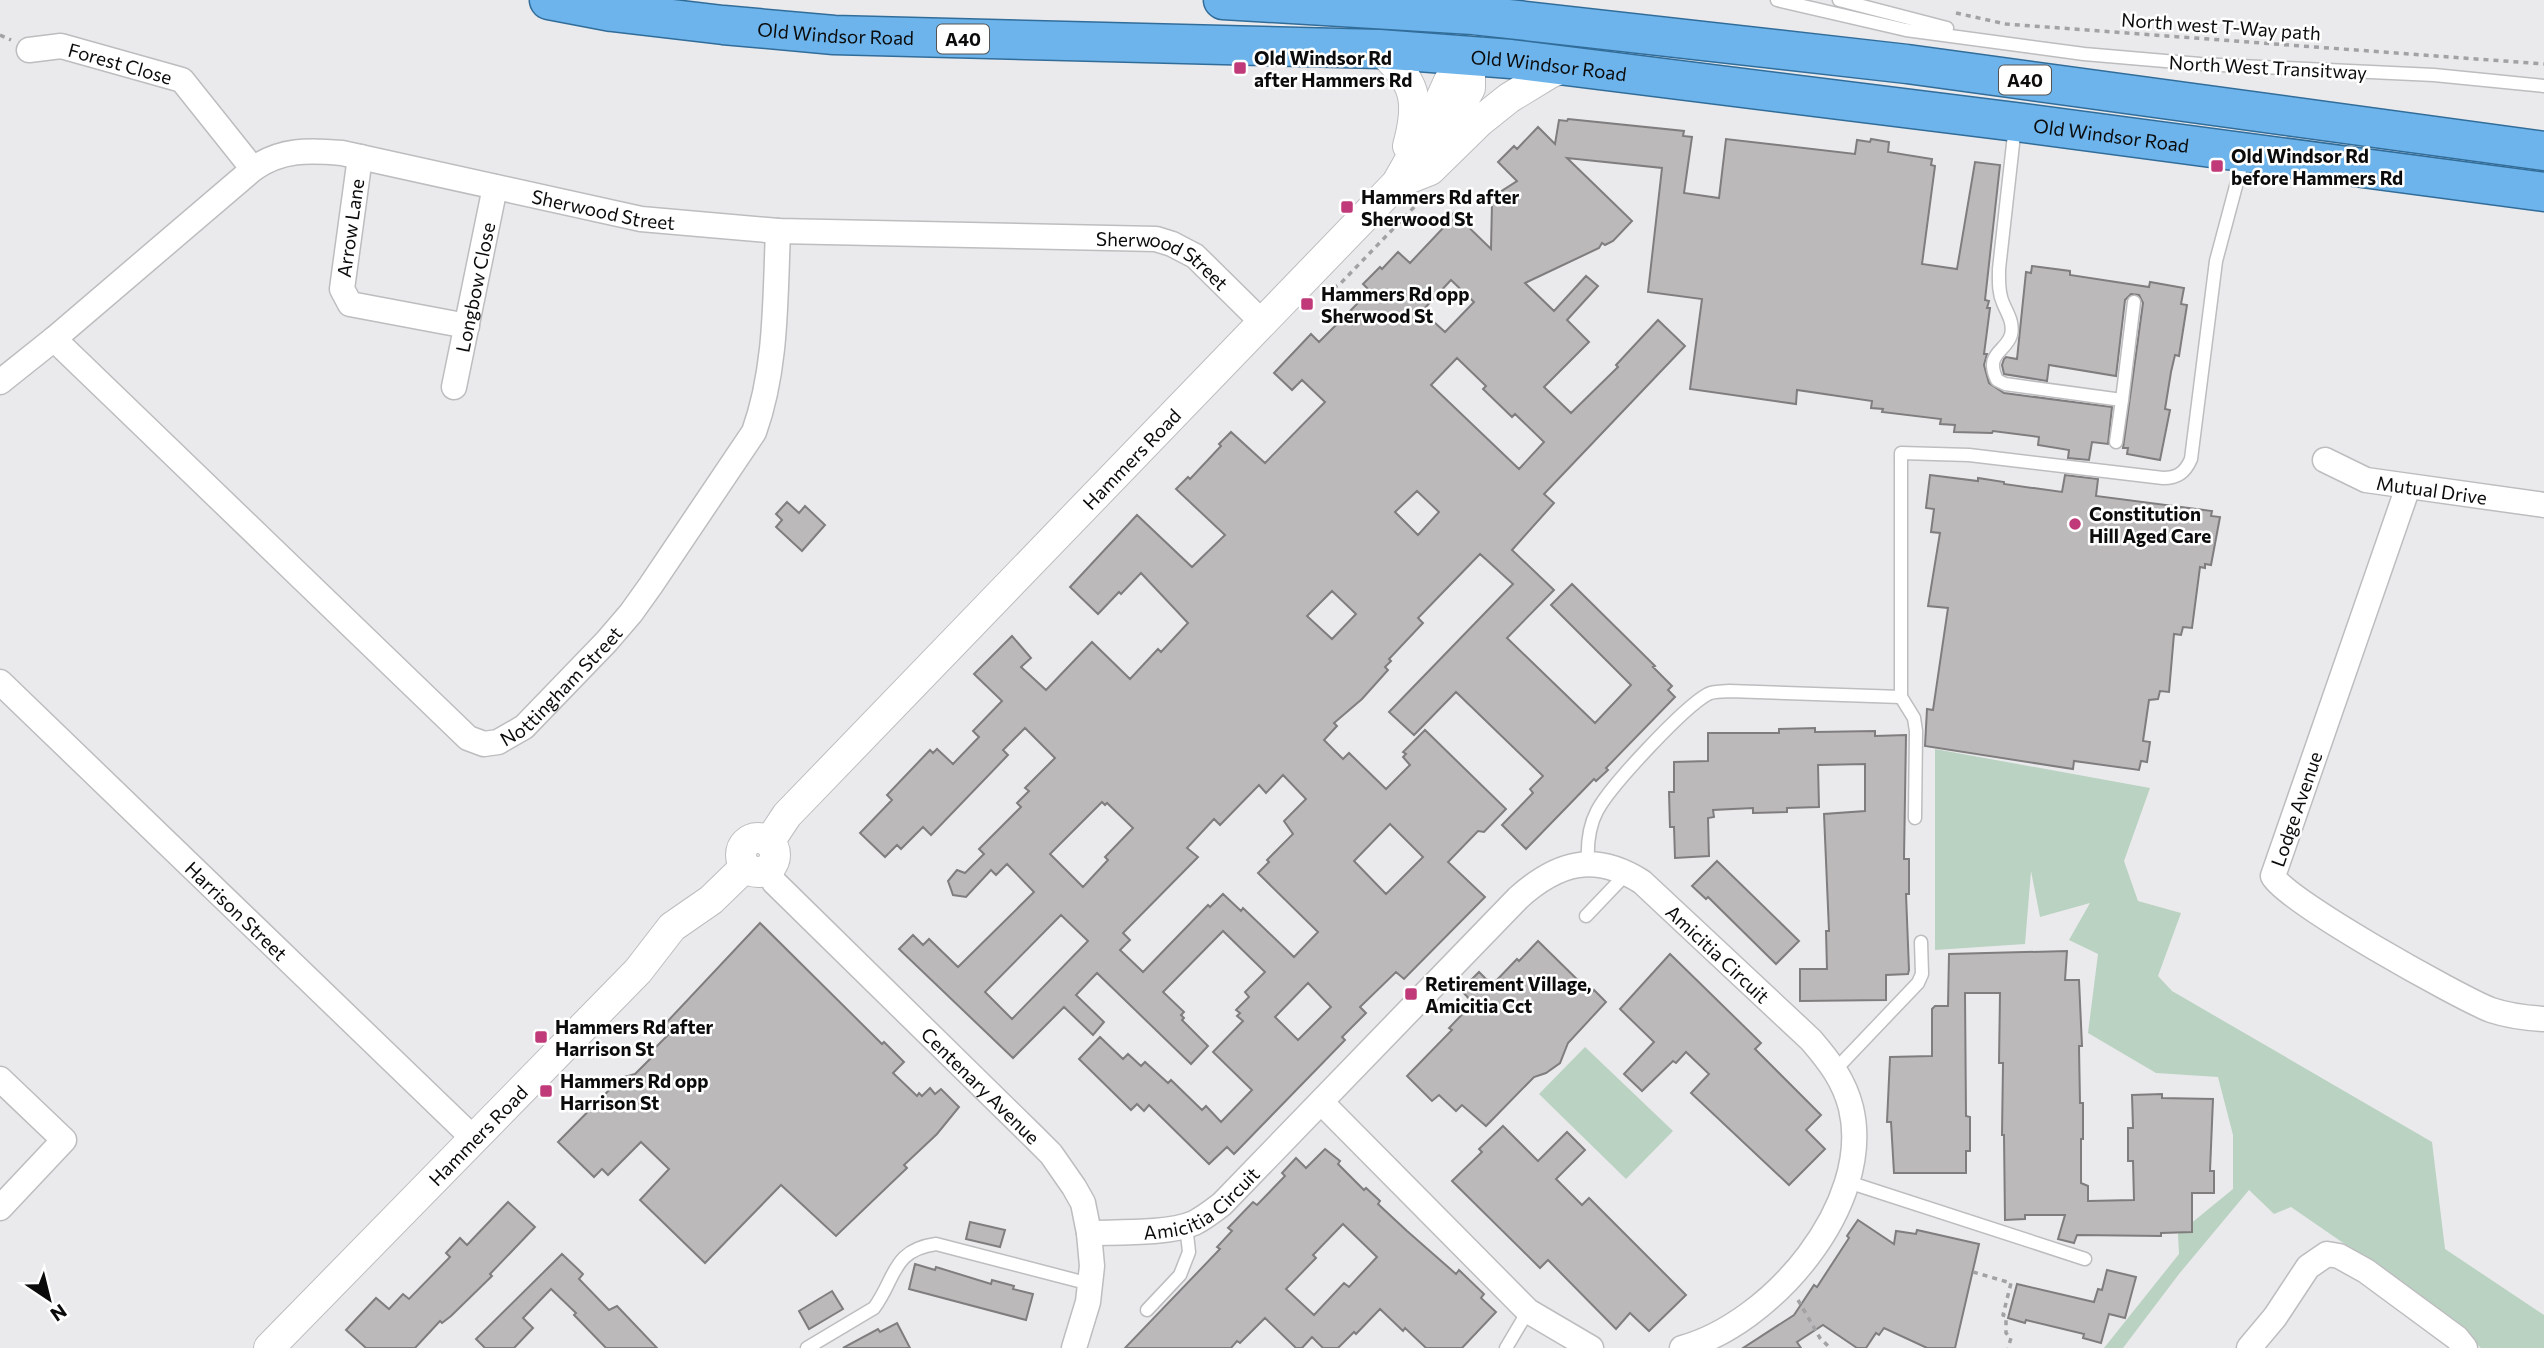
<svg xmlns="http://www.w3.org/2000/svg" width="2544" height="1348" font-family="Commissioner,sans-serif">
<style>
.green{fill:#bad2c1}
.building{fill:#bcb9ba;stroke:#807d7e;stroke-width:2;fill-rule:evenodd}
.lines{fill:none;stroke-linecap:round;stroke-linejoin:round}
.service-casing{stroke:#bdbdc0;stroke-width:15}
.minor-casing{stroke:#bdbdc0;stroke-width:27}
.tertiary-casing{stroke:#bdbdc0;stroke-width:32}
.trunk-casing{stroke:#326d9a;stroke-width:41}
.path{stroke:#a2a2a5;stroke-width:3.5;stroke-dasharray:5 5;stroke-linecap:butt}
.service{stroke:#fff;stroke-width:12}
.minor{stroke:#fff;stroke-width:24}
.tertiary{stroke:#fff;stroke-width:30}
.trunk{stroke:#6cb4eb;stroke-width:38}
.poi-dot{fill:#c03978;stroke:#fff;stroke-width:2.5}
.labels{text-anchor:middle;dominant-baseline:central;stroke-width:5;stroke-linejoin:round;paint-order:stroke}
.shield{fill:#fff;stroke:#545455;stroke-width:2}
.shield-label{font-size:18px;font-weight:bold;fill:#0b0b0c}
.street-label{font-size:19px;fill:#0b0b0c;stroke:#fff}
.poi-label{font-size:19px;font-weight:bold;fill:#0b0b0c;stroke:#fff;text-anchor:start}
</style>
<rect width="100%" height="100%" fill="#eaeaed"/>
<g class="green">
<path d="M1935 749 2150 788 2124 861 2138 901 2181 913 2158 976 2172 991 2432 1142 2445 1249 2544 1315V1348H2481L2429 1302 2291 1207 2274 1214 2249 1190 2179 1274 2123 1348H2104L2179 1254 2178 1234 2233 1189V1135L2218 1077 2156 1073 2088 1033 2098 954 2069 940 2090 903 2040 917 2031 871 2025 944 1935 950Z"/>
<path d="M1585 1047 1673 1131 1626 1179 1539 1094Z"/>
</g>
<g class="building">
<path d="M1568 119 1684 131 1683 136 1692 137 1684 193 1719 198 1726 139 1855 154 1857 140 1870 142 1871 139 1889 142 1888 152 1932 159 1931 165 1935 166 1922 264 1957 269 1975 162 2000 165 1985 300 1989 301 1987 308H1990L1984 354H1987L1984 365 1989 383 2004 393 2112 407 2108 444 2092 442 2089 460 2068 458 2069 450 2038 445 2039 437 1993 431 1992 433 1954 432 1955 425 1940 424 1941 419 1882 412 1883 409 1871 408 1872 401 1797 390 1796 404 1690 389 1702 299 1648 292 1662 168 1567 158 1632 221 1613 241 1605 245 1602 243 1599 248 1525 283 1554 311 1586 276 1598 286 1567 320 1589 342 1544 387 1571 413 1618 367 1616 365 1658 320 1685 346 1544 494 1554 503 1512 550 1554 590 1507 638 1595 723 1631 685 1551 605 1572 584 1655 666 1653 667 1672 686 1668 690 1675 697 1606 768 1608 770 1596 781 1594 779 1526 849 1502 825 1533 793 1530 789 1543 776 1456 692 1414 735 1389 712 1513 584 1480 554 1418 618 1423 623 1389 659 1391 661 1385 667 1388 670 1362 699 1334 723 1337 726 1324 740 1343 759 1349 753 1386 789 1410 765 1403 757 1406 754 1403 752 1425 730 1506 809 1484 832 1478 831 1448 862 1485 897 1404 979 1396 972 1360 1007 1366 1013 1342 1037 1345 1040 1234 1154 1227 1147 1209 1164 1149 1105 1144 1111 1137 1104 1131 1110 1079 1059 1100 1037 1123 1059 1128 1054 1141 1066 1145 1062 1168 1083 1171 1080 1202 1110 1206 1106 1221 1122 1252 1090 1213 1052 1243 1021 1237 1016 1240 1013 1236 1010 1249 997 1245 992 1265 972 1223 931 1163 992 1184 1012 1181 1015 1184 1018 1182 1020 1208 1046 1191 1064 1097 973 1076 995 1104 1022 1093 1035 1064 1007 1013 1058 899 949 913 935 923 945 929 939 958 967 1034 892 1007 864 996 875 991 870 966 897 953 895 948 881 957 870 965 873 984 854 979 849 1021 807 1017 803 1029 791 1025 788 1055 758 1025 728 1003 750 1008 755 931 835 923 827 901 849 897 845 885 857 860 833 892 800 887 795 930 750 933 753 937 749 953 764 979 737 973 731 1002 701 974 674 1012 636 1031 658 1021 667 1046 690 1092 642 1130 679 1158 649 1161 652 1188 623 1141 573 1121 594 1119 592 1098 614 1070 587 1137 515 1192 567 1225 535 1176 489 1188 477 1190 479 1221 446 1219 444 1231 432 1265 463 1325 402 1302 380 1292 390 1274 373 1311 334 1319 342 1370 291 1363 284 1380 267 1382 269 1398 252 1410 263 1444 227 1442 225 1454 213 1491 249 1492 203 1497 194 1517 181 1498 162 1514 146 1517 149 1538 127 1555 144 1559 120 1567 121ZM1451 280 1474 302 1445 332 1422 311ZM1457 358 1486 386 1483 389 1512 417 1515 414 1544 442 1519 469 1431 385ZM1417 491 1439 512 1418 535 1395 512ZM1332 591 1356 614 1332 639 1307 616ZM1283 775 1306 799 1284 821 1293 834 1267 860 1269 862 1258 873 1318 932 1294 957 1243 908 1241 911 1223 894 1210 907 1208 905 1143 972 1120 950 1130 940 1123 933 1198 857 1187 848 1214 819 1220 825 1259 785 1266 793ZM1102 802 1105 805 1107 803 1133 828 1105 857 1108 860 1083 887 1050 854ZM1390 824 1423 857 1386 894 1354 861ZM1061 915 1088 941 1012 1019 985 992ZM1308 983 1331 1007 1298 1040 1275 1017Z"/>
<path d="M2032 266 2070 271V275L2149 287 2150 282 2184 288 2181 304 2187 305 2179 356 2175 355 2171 372 2165 409 2170 410 2160 460 2127 454 2128 448H2123L2143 303 2139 295 2131 294 2125 300 2116 376 2049 365 2047 381 2004 374 2002 365 2004 359 2006 357 2017 359 2026 272 2031 273Z"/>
<path d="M1930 475 1978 481V478L2004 482V484L2062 492 2065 475 2098 479 2096 496 2212 511 2211 516 2220 517 2211 565 2205 564V568L2200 567 2192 628 2183 627 2181 635 2174 634 2169 692 2160 691 2158 699 2149 700 2143 741 2150 742 2147 762 2141 761 2139 770 2074 761 2073 769 1925 746 1927 709 1933 710 1948 608 1928 606 1940 533 1931 532 1934 509 1926 508Z"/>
<path d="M787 502 799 513 805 506 825 525 802 551 776 527 782 520 776 514Z"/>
<path d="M1815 728V732L1875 731V736L1906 735 1904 859H1909V894H1906L1909 970 1908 974 1886 975V1000L1800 1001V969H1827L1826 931H1829L1824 814 1865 811V764L1818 765 1819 807 1787 808V812L1753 813V808L1713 810 1714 817 1708 818 1709 856 1675 858 1674 827H1670L1669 792H1674V762L1708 761V733H1779V729Z"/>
<path d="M1717 861 1799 941 1776 964 1708 897 1706 899 1692 886Z"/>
<path d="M760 923 882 1044 884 1042 904 1062 893 1073 917 1096 919 1093 922 1096 930 1088 935 1094 941 1089 959 1107 937 1134 904 1165 907 1168 836 1236 781 1185 705 1263 640 1200 669 1169 641 1142 608 1175 602 1169 594 1177 558 1142 621 1078 635 1074 655 1054 652 1051 672 1031 665 1024Z"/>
<path d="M1538 941 1591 993 1594 990 1606 1002 1568 1043 1560 1063 1546 1073 1534 1077 1486 1126 1462 1105 1456 1111 1439 1095 1432 1101 1407 1076 1452 1030 1449 1028 1473 1003 1461 990 1479 972 1492 985 1517 959 1519 961Z"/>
<path d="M2067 951 2065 980H2079L2082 1046H2079L2080 1103H2083V1139H2081V1183L2088 1186V1201L2134 1200 2133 1161H2128V1128H2133L2132 1095 2162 1094V1098L2213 1099 2210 1171H2214V1193H2192V1232L2161 1233V1236L2077 1235 2074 1243 2058 1239 2065 1215H2025V1219L2005 1220 2004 1135H2002L2003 1063H1999L2000 993H1965L1966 1116 1970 1117V1151H1966V1173H1894L1891 1122H1887L1890 1057 1932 1056V1009L1935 1006H1948L1949 954Z"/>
<path d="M1670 954 1761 1043 1755 1049 1821 1115 1806 1130 1825 1149 1789 1185 1691 1093 1709 1074 1686 1052 1676 1063 1673 1061 1642 1091 1624 1074 1654 1042 1620 1009Z"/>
<path d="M1503 1126 1538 1161 1567 1132 1585 1150 1556 1179 1582 1205 1589 1198 1686 1295 1649 1331 1630 1313 1616 1329 1548 1260 1540 1268 1452 1181 1482 1152 1479 1149Z"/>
<path d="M1325 1149 1340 1161 1338 1164 1364 1190 1366 1188 1380 1201 1378 1204 1407 1231 1456 1274 1459 1270 1484 1294 1481 1298 1496 1312 1462 1348H1426L1405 1328 1403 1331 1380 1309 1356 1334 1354 1332 1338 1348H1323L1312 1337 1302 1348H1296L1265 1318 1240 1343 1237 1341 1231 1348H1125L1220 1249 1217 1247 1232 1231 1228 1228 1253 1202 1257 1205 1285 1176 1282 1173 1296 1158 1306 1168ZM1343 1224 1377 1257 1349 1287 1344 1283 1314 1315 1286 1289 1316 1258 1313 1255Z"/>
<path d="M508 1202 535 1227 490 1274 492 1276 451 1316 442 1323 440 1321 415 1348H366L346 1330 376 1298 389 1309 403 1294 409 1299 450 1257 446 1253 460 1238 467 1245Z"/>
<path d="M1858 1220 1894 1244 1896 1231 1916 1234 1917 1230 1979 1244 1955 1348H1927L1884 1328 1879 1335 1876 1333 1866 1348H1857L1823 1325 1797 1342 1801 1348H1743L1794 1315 1814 1285 1817 1287 1849 1238 1847 1236Z"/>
<path d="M970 1222 1005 1230 1000 1247 966 1239Z"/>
<path d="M562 1254 583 1274 579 1279 609 1310 617 1306 657 1348H606L574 1315 576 1313 551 1289 523 1318 533 1328 514 1348H485L476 1339Z"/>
<path d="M915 1264 935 1270 936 1267 991 1284 992 1280 1014 1286 1013 1289 1033 1294 1026 1320 909 1289Z"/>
<path d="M2107 1270 2136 1277 2125 1318 2109 1314 2101 1343 2083 1338 2084 1334 2026 1320 2025 1323 2008 1318 2017 1284 2094 1302 2098 1289 2102 1290Z"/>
<path d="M832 1291 843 1309 809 1329 799 1311Z"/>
<path d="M897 1323 910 1348H843L878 1329 880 1332Z"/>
</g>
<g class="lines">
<g class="service-casing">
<g id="service">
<path d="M1777 0 1906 30 2084 54 2200 64 2434 75 2544 86"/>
<path d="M1839 0 1947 28"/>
<path d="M2015 126 1999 269C1999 280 1998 292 2003 303 2007 313 2014 322 2011 335 2006 352 1984 353 1997 380L2005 384 2122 400 2134 302"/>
<path d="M2116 442 2122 400"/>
<path d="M1915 818 1916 731 1914 718 1901 697V453L1969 455 2163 478C2177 478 2185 473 2191 459L2216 261 2244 156"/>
<path d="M1588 864C1587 847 1589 826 1597 811 1610 786 1684 707 1708 694 1714 691 1723 692 1729 691L1901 697"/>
<path d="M1586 916 1627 873"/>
<path d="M1836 1069 1918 983 1922 974 1921 942"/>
<path d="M1848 1182 2085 1259"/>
<path d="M1147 1310 1180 1275 1189 1252 1186 1225"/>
<path d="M807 1348 874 1308C896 1278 892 1250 936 1244L1090 1284"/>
<path d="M1506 1348 1528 1311"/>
</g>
</g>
<g class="minor-casing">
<g id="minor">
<path id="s1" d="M29 50 61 46 182 80 253 169"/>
<path d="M360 157 342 289 350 304 467 326"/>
<path id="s2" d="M54 339 468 738 484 744 498 742 524 727 607 641 631 613 651 585 754 432C777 368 775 299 778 231"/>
<path id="s3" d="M0 382 54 339 253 169C281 149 309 150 342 153L641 219 778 231 1156 239 1172 244 1195 256 1263 323"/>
<path id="s4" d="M454 387 495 187"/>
<path id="s5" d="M2325 460 2366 480 2544 505"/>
<path d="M2408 487 2273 876C2282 899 2460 998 2491 1010 2509 1016 2526 1018 2544 1019"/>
<path id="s6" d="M0 682 473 1138"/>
<path id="s7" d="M769 869 774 882 1034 1137 1051 1154 1074 1187 1083 1203 1089 1233 1092 1266 1088 1302 1074 1348"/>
<path d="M0 1079 64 1140 0 1208"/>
<path d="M1321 1102 1528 1311 1591 1348"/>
<path id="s8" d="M1089 1233C1117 1232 1169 1234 1194 1223 1204 1218 1213 1211 1222 1204L1518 898C1558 862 1595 852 1642 882L1811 1040C1829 1061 1844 1080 1851 1108 1874 1205 1771 1324 1682 1348"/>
<path d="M2249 1348 2275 1317 2308 1267 2327 1254 2339 1256 2366 1271 2457 1338 2465 1348"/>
</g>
</g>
<g class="tertiary-casing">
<g id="tertiary">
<path d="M1379 49C1415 81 1421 99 1408 146"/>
<path d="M1435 147 1445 134 1470 88V56"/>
<path d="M1397 183 1430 170 1479 122 1509 98 1550 73 1571 65"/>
<circle cx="758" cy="855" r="17"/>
<path id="s9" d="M769 842 787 815 1397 183 1427 130 1449 81 1470 56"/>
<path id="s10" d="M269 1348 638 971 672 927 711 900 745 867"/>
</g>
</g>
<g class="trunk-casing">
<g id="trunk">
<path id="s11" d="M549 0 612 12 723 25 834 35 1379 49 1511 59 2016 122 2544 192"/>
<path d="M1223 0 1473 15 1907 64 2544 151"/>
</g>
</g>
<g class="path">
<path d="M1956 13 2006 24 2544 64"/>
<path d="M0 35 11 40"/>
<path d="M1333 288 1339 285 1419 202"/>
<path d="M1973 1272 2011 1283 2003 1315 2006 1316V1333L2011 1338 2008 1348"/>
<path d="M1798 1300 1820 1338 1830 1348"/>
</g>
<use href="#service" class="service"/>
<use href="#minor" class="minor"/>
<use href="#tertiary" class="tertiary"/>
<use href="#trunk" class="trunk"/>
</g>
<g class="poi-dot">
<rect x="1233" y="61" width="14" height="14" rx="3.5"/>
<rect x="2210" y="159" width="14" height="14" rx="3.5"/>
<rect x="1340" y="200" width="14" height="14" rx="3.5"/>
<rect x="1300" y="297" width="14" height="14" rx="3.5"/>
<circle cx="2075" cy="524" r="7"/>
<rect x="1404" y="987" width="14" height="14" rx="3.5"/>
<rect x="534" y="1030" width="14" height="14" rx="3.5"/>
<rect x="539" y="1084" width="14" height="14" rx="3.5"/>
</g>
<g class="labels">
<g class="shield">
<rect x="937" y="24.5" width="52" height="29" rx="5"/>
<rect x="1999" y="65.5" width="52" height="29" rx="5"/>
</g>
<g class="shield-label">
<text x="963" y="39">A40</text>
<text x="2025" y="80">A40</text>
</g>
<g class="street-label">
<text transform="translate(2221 26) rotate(4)">North west T-Way path</text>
<text stroke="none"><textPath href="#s11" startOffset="289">Old Windsor Road</textPath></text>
<text stroke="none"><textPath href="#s1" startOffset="94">Forest Close</textPath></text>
<text stroke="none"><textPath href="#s11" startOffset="1003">Old Windsor Road</textPath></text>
<text transform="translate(2268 67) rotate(3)">North West Transitway</text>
<text stroke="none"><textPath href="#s11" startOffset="1570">Old Windsor Road</textPath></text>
<text stroke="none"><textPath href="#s3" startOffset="691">Sherwood Street</textPath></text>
<text transform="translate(350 228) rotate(-82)">Arrow Lane</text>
<text stroke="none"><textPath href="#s3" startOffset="1258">Sherwood Street</textPath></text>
<text stroke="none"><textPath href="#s4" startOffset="102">Longbow Close</textPath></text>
<text stroke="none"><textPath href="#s9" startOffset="528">Hammers Road</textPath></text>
<text stroke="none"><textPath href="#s5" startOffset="112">Mutual Drive</textPath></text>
<text stroke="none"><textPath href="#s2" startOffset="691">Nottingham Street</textPath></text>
<text transform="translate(2296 809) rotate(-71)">Lodge Avenue</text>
<text stroke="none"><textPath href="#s6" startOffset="329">Harrison Street</textPath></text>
<text stroke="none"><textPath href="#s8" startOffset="807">Amicitia Circuit</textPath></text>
<text stroke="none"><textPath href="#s7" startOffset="304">Centenary Avenue</textPath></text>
<text stroke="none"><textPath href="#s10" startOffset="298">Hammers Road</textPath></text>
<text stroke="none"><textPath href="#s8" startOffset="121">Amicitia Circuit</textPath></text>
</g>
<g class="poi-label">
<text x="1254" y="57">Old Windsor Rd<tspan x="1254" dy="22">after Hammers Rd</tspan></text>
<text x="2231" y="155">Old Windsor Rd<tspan x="2231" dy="22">before Hammers Rd</tspan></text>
<text x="1361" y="196">Hammers Rd after<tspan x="1361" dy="22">Sherwood St</tspan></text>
<text x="1321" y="293">Hammers Rd opp<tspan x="1321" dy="22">Sherwood St</tspan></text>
<text x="2089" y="513">Constitution<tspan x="2089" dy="22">Hill Aged Care</tspan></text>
<text x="1425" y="983">Retirement Village,<tspan x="1425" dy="22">Amicitia Cct</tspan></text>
<text x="555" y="1026">Hammers Rd after<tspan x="555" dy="22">Harrison St</tspan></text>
<text x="560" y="1080">Hammers Rd opp<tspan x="560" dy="22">Harrison St</tspan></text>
</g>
</g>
<g transform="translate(49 1299) rotate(145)" stroke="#ffffff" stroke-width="5" paint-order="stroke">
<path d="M0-5L12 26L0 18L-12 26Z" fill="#0b0b0c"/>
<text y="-10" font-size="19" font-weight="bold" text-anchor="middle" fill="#0b0b0c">N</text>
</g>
</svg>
